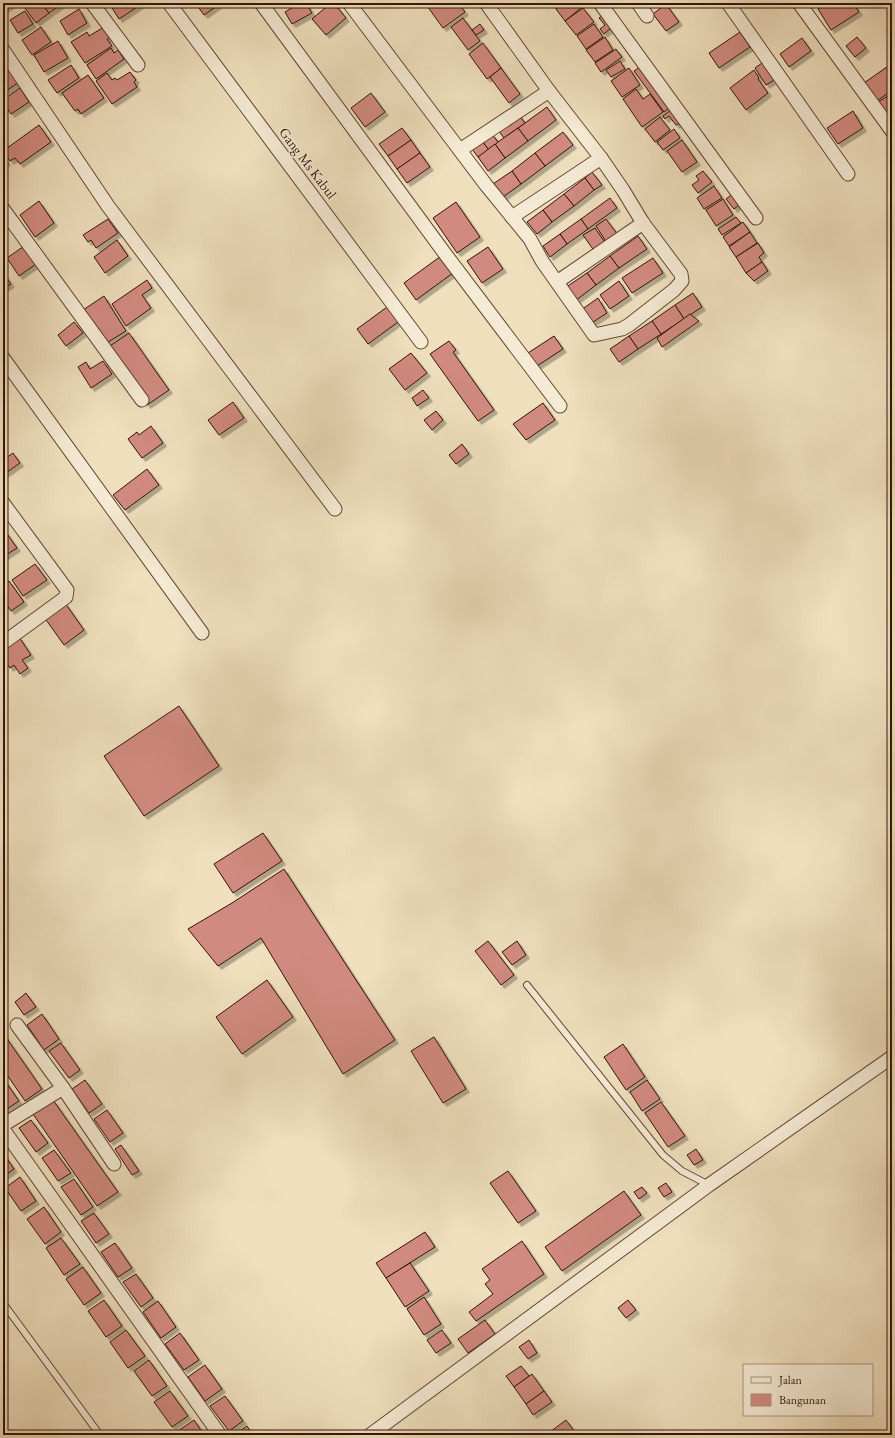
<svg xmlns="http://www.w3.org/2000/svg" width="895" height="1438" font-family="'EB Garamond',serif">
<style>
.building{fill:#d18a80;stroke:#331408;filter:url(#shadow)}
.lines{fill:none;stroke-linecap:round;stroke-linejoin:round}
.service-casing{stroke:#624735;stroke-width:8}
.minor-casing{stroke:#624735;stroke-width:15}
.service{stroke:#f5ead4;stroke-width:6}
.minor{stroke:#f5ead4;stroke-width:13}
.labels{text-anchor:middle;dominant-baseline:central;stroke-width:3;stroke-linejoin:round;paint-order:stroke}
.street-label{font-size:14px;fill:#331408;stroke:#f5ead4}
</style>
<defs>
<filter id="shadow"><feDropShadow dx="3.5" dy="3.5" stdDeviation="0" flood-color="#0004"/></filter>
</defs>
<rect width="100%" height="100%" fill="#efdfbd"/>
<filter id="stains"><feTurbulence type="fractalNoise" baseFrequency=".005" numOctaves="4"/><feColorMatrix values="0 0 0 0 .2 0 0 0 0 .09 0 0 0 0 .02 0 0 0 .5 -.17"/></filter>
<radialGradient id="worn" r=".72"><stop offset=".6" stop-color="#630" stop-opacity="0"/><stop offset="1" stop-color="#630" stop-opacity=".3"/></radialGradient>
<g class="building">
<path d="M3 3H11L12 4 3 10Z"/>
<path d="M24 3H41L49 13 36 23 22 4Z"/>
<path d="M41 3H63L49 13Z"/>
<path d="M109 3H143L119 19Z"/>
<path d="M197 3H221L204 15 196 4Z"/>
<path d="M300 3H306L312 13 292 24 285 12Z"/>
<path d="M331 3H334L346 18 326 35 312 19Z"/>
<path d="M425 3H458L465 12 443 28Z"/>
<path d="M551 3H562L555 8Z"/>
<path d="M563 3H579L582 7 565 21 556 9Z"/>
<path d="M827 3H853L859 12 831 30 818 9Z"/>
<path d="M666 4 679 22 666 31 653 14Z"/>
<path d="M583 8 594 22 576 35 565 21Z"/>
<path d="M79 9 87 23 68 35 60 21Z"/>
<path d="M25 11 33 24 18 33 10 20Z"/>
<path d="M602 16 612 27 604 34 600 29 605 25 599 18Z"/>
<path d="M463 18 480 41 468 50 451 27Z"/>
<path d="M480 24 484 30 476 35 472 30Z"/>
<path d="M594 24 603 37 586 49 577 36Z"/>
<path d="M41 27 51 42 32 55 22 40Z"/>
<path d="M104 27 111 36 107 39 112 46 85 63 71 42 87 32 89 36Z"/>
<path d="M740 32 750 47 719 68 709 53Z"/>
<path d="M605 37 613 50 595 62 586 50Z"/>
<path d="M857 37 866 48 855 57 846 46Z"/>
<path d="M802 38 811 51 789 67 780 54Z"/>
<path d="M58 41 68 58 44 72 34 55Z"/>
<path d="M483 43 501 68 487 79 469 54Z"/>
<path d="M111 48 114 53 118 50 124 59 96 79 87 65Z"/>
<path d="M616 49 622 57 601 72 595 63Z"/>
<path d="M620 61 625 69 611 77 606 70Z"/>
<path d="M762 63 774 80 766 85 755 68Z"/>
<path d="M891 64 892 90 877 101 864 83Z"/>
<path d="M71 65 79 78 57 93 48 80Z"/>
<path d="M640 67 669 108 664 112 634 71Z"/>
<path d="M501 68 520 94 509 103 490 77Z"/>
<path d="M629 68 640 85 622 97 611 81Z"/>
<path d="M9 69 19 82 6 91 3 87V73Z"/>
<path d="M754 70 759 78 758 79 768 93 746 110 730 88Z"/>
<path d="M130 72 136 80 134 82 137 87 112 104 96 81 107 73 112 80 115 78 117 80Z"/>
<path d="M88 75 104 98 81 114 78 109 75 111 62 93Z"/>
<path d="M20 88 29 102 11 114 3 102V100Z"/>
<path d="M636 89 643 99 650 94 663 112 642 127 623 99Z"/>
<path d="M371 93 385 112 365 127 351 108Z"/>
<path d="M892 93V111L886 115 877 103Z"/>
<path d="M547 107 556 120 528 141 518 128Z"/>
<path d="M671 110 680 123 676 125 669 116 665 119 663 116Z"/>
<path d="M853 111 863 128 838 144 827 128Z"/>
<path d="M519 115 525 123 504 138 498 130Z"/>
<path d="M660 117 670 130 655 142 645 129Z"/>
<path d="M39 125 51 142 20 164 15 158 10 161 3 151Z"/>
<path d="M402 128 411 140 388 156 379 144Z"/>
<path d="M518 128 528 141 505 158 495 144Z"/>
<path d="M674 129 680 138 663 150 657 142Z"/>
<path d="M563 132 573 145 545 166 535 153Z"/>
<path d="M492 134 498 142 489 150 482 141Z"/>
<path d="M411 140 420 153 397 169 388 156Z"/>
<path d="M682 140 697 162 682 172 667 151Z"/>
<path d="M482 141 489 150 478 157 472 149Z"/>
<path d="M495 144 505 158 488 171 478 157Z"/>
<path d="M420 153 430 167 407 183 397 169Z"/>
<path d="M535 153 545 166 521 184 512 171Z"/>
<path d="M3 156 7 162 3 165Z"/>
<path d="M512 171 521 184 503 197 493 184Z"/>
<path d="M703 171 712 182 698 193 692 185 699 180 696 176Z"/>
<path d="M592 172 602 185 594 190 585 178Z"/>
<path d="M585 178 594 190 574 206 564 194Z"/>
<path d="M714 186 722 198 704 209 697 198Z"/>
<path d="M564 194 574 206 552 222 543 210Z"/>
<path d="M731 195 739 205 734 209 726 199Z"/>
<path d="M610 198 617 208 588 229 581 219Z"/>
<path d="M723 199 733 215 716 226 706 210Z"/>
<path d="M39 201 54 223 35 237 20 215Z"/>
<path d="M456 202 480 237 457 253 433 218Z"/>
<path d="M543 210 552 222 537 234 527 222Z"/>
<path d="M736 217 741 223 722 235 718 229Z"/>
<path d="M108 219 118 233 96 248 91 240 88 242 83 235Z"/>
<path d="M581 219 588 229 567 244 560 234Z"/>
<path d="M606 219 618 235 607 243 596 226Z"/>
<path d="M743 222 750 232 729 246 723 237Z"/>
<path d="M595 228 606 244 595 252 583 235Z"/>
<path d="M750 232 757 243 736 257 729 247Z"/>
<path d="M560 234 567 244 550 257 543 246Z"/>
<path d="M638 236 647 249 619 268 610 256Z"/>
<path d="M117 240 128 256 105 273 94 257Z"/>
<path d="M758 243 764 253 759 257 762 262 746 273 736 257Z"/>
<path d="M27 244 39 262 19 276 7 258Z"/>
<path d="M488 247 503 269 482 283 467 261Z"/>
<path d="M441 256 453 273 416 300 404 283Z"/>
<path d="M610 256 619 268 596 285 587 273Z"/>
<path d="M653 258 663 273 632 293 622 278Z"/>
<path d="M762 262 768 271 754 281 746 273Z"/>
<path d="M3 273 11 284 3 289Z"/>
<path d="M587 273 596 285 575 301 565 288Z"/>
<path d="M147 280 152 288 142 295 151 308 126 326 112 304Z"/>
<path d="M619 281 629 296 610 309 600 295Z"/>
<path d="M693 293 702 307 684 319 675 305Z"/>
<path d="M104 296 126 331 105 344 83 310Z"/>
<path d="M598 298 607 313 590 324 581 310Z"/>
<path d="M675 305 684 319 661 334 652 321Z"/>
<path d="M387 307 398 322 368 344 357 329Z"/>
<path d="M690 314 699 321 662 347 657 338Z"/>
<path d="M652 321 661 334 638 349 629 336Z"/>
<path d="M74 322 83 333 66 346 58 335Z"/>
<path d="M129 333 169 390 147 405 107 348Z"/>
<path d="M554 336 563 349 537 366 528 353Z"/>
<path d="M629 336 638 349 619 362 610 349Z"/>
<path d="M449 341 456 350 453 352 494 410 478 421 430 354Z"/>
<path d="M411 353 427 373 405 390 389 369Z"/>
<path d="M103 361 112 374 91 388 78 367 86 362 90 369Z"/>
<path d="M423 390 429 398 417 406 412 398Z"/>
<path d="M233 402 244 418 219 435 208 420Z"/>
<path d="M543 403 555 420 526 440 513 424Z"/>
<path d="M436 411 443 420 432 430 424 420Z"/>
<path d="M151 426 163 443 142 458 128 439 137 432 139 435Z"/>
<path d="M462 444 469 454 456 464 449 455Z"/>
<path d="M13 453 20 463 3 475V460Z"/>
<path d="M147 469 159 485 125 510 113 495Z"/>
<path d="M5 531 17 548 3 557V533Z"/>
<path d="M35 564 47 580 23 596 12 580Z"/>
<path d="M9 581 24 602 11 611 3 600V585Z"/>
<path d="M65 603 84 630 64 645 44 617Z"/>
<path d="M19 637 31 655 22 660 28 668 20 674 14 665 10 668 3 658V647Z"/>
<path d="M179 706 219 766 144 816 104 756Z"/>
<path d="M263 833 282 861 233 893 214 864Z"/>
<path d="M284 869 395 1040 343 1074 261 938 218 966 188 929 232 903Z"/>
<path d="M488 941 514 975 501 985 475 951Z"/>
<path d="M517 941 526 955 512 965 502 952Z"/>
<path d="M267 980 293 1017 242 1054 216 1017Z"/>
<path d="M26 993 36 1007 24 1015 15 1002Z"/>
<path d="M42 1014 59 1039 44 1050 27 1025Z"/>
<path d="M3 1033 42 1089 25 1101 3 1069Z"/>
<path d="M434 1037 466 1089 443 1103 411 1051Z"/>
<path d="M61 1043 80 1070 69 1078 49 1051Z"/>
<path d="M623 1044 645 1077 626 1090 604 1057Z"/>
<path d="M3 1078 19 1101 4 1111 3 1109Z"/>
<path d="M85 1080 102 1104 89 1113 72 1089Z"/>
<path d="M647 1080 660 1099 642 1111 630 1092Z"/>
<path d="M53 1100 118 1192 97 1206 33 1114Z"/>
<path d="M661 1102 685 1136 668 1147 645 1113Z"/>
<path d="M107 1110 123 1133 110 1142 94 1119Z"/>
<path d="M31 1120 48 1143 36 1152 19 1128Z"/>
<path d="M121 1145 139 1171 132 1175 115 1149Z"/>
<path d="M696 1149 703 1160 694 1165 687 1155Z"/>
<path d="M54 1150 71 1173 58 1181 42 1158Z"/>
<path d="M3 1153 14 1169 3 1177Z"/>
<path d="M508 1171 536 1211 518 1223 490 1183Z"/>
<path d="M20 1177 36 1201 21 1211 5 1188Z"/>
<path d="M74 1179 93 1207 81 1215 61 1187Z"/>
<path d="M666 1183 672 1192 664 1197 658 1188Z"/>
<path d="M642 1187 647 1193 639 1199 634 1192Z"/>
<path d="M624 1191 641 1215 562 1271 545 1247Z"/>
<path d="M44 1207 61 1232 45 1244 27 1219Z"/>
<path d="M94 1213 109 1234 96 1243 81 1221Z"/>
<path d="M425 1232 435 1247 386 1278 376 1263Z"/>
<path d="M61 1238 80 1264 64 1275 46 1248Z"/>
<path d="M522 1241 544 1274 476 1321 469 1312 493 1294 485 1284 490 1280 482 1269Z"/>
<path d="M115 1243 132 1268 118 1277 101 1252Z"/>
<path d="M410 1263 429 1291 405 1307 386 1278Z"/>
<path d="M83 1267 101 1293 84 1305 66 1279Z"/>
<path d="M136 1274 153 1298 141 1307 123 1282Z"/>
<path d="M424 1297 441 1324 424 1335 407 1309Z"/>
<path d="M104 1300 122 1326 106 1337 88 1311Z"/>
<path d="M628 1300 636 1310 626 1318 618 1308Z"/>
<path d="M158 1301 176 1327 161 1338 143 1312Z"/>
<path d="M485 1320 495 1334 468 1353 458 1339Z"/>
<path d="M126 1330 145 1356 128 1368 110 1342Z"/>
<path d="M442 1330 451 1343 436 1353 427 1340Z"/>
<path d="M180 1333 199 1360 184 1370 165 1344Z"/>
<path d="M529 1340 537 1353 528 1359 519 1347Z"/>
<path d="M149 1360 167 1386 152 1396 134 1371Z"/>
<path d="M205 1365 222 1389 205 1401 188 1377Z"/>
<path d="M521 1366 529 1376 514 1387 506 1376Z"/>
<path d="M532 1374 544 1391 526 1404 514 1387Z"/>
<path d="M170 1391 188 1416 172 1427 154 1402Z"/>
<path d="M544 1391 552 1402 533 1415 526 1404Z"/>
<path d="M225 1396 243 1421 229 1431 210 1406Z"/>
<path d="M194 1420 204 1435H180L178 1431Z"/>
<path d="M566 1420 577 1435H546Z"/>
<path d="M247 1426 253 1435H234Z"/>
</g>
<g class="lines">
<g class="service-casing">
<g id="service">
<path d="M527 985 663 1155 682 1171 709 1185"/>
<path d="M3 1303 100 1435"/>
</g>
</g>
<g class="minor-casing">
<g id="minor">
<path d="M92 3 138 65"/>
<path d="M169 3 421 342"/>
<path d="M261 3 446 255 560 406"/>
<path d="M349 3 486 185 530 239 542 261 594 335 622 329 629 325 674 290 682 281 681 274 643 223 623 190 601 158 549 91 486 3"/>
<path d="M600 3 756 218"/>
<path d="M638 3 647 16"/>
<path d="M728 3 848 174"/>
<path d="M799 3 892 131"/>
<path d="M3 50 108 206 335 509"/>
<path d="M460 150 549 91"/>
<path d="M3 209 142 400"/>
<path d="M512 217 601 158"/>
<path d="M557 282 643 223"/>
<path d="M3 358 202 633"/>
<path d="M3 503 67 590 66 597 3 643"/>
<path d="M17 1025 63 1088"/>
<path d="M3 1125 63 1088 114 1164"/>
<path d="M3 1129 220 1435"/>
<path d="M370 1435 709 1185 892 1057"/>
</g>
</g>
<use href="#service" class="service"/>
<use href="#minor" class="minor"/>
</g>
<g class="labels">
<g class="street-label">
<text transform="translate(308 163) rotate(53)">Gang Ms Kabul</text>
</g>
</g>
<rect width="895" height="1438" fill="none" stroke="#efdfbd" stroke-width="16"/>
<rect x="4" y="4" width="887" height="1430" fill="none" stroke="#331408" stroke-width="2"/>
<rect x="8" y="8" width="879" height="1422" fill="none" stroke="#331408"/>
<rect x="743" y="1364" width="130" height="52" fill="#f5ead4" stroke="#a79482"/>
<rect x="751" y="1377" width="20" height="6" fill="#f5ead4" stroke="#a79482"/>
<text x="779" y="1384" font-size="12" fill="#331408">Jalan</text>
<rect x="751" y="1394" width="20" height="12" fill="#d18a80" stroke="#a79482"/>
<text x="779" y="1404" font-size="12" fill="#331408">Bangunan</text>
<rect width="100%" height="100%" filter="url(#stains)"/>
<rect width="100%" height="100%" fill="url(#worn)"/>
</svg>
